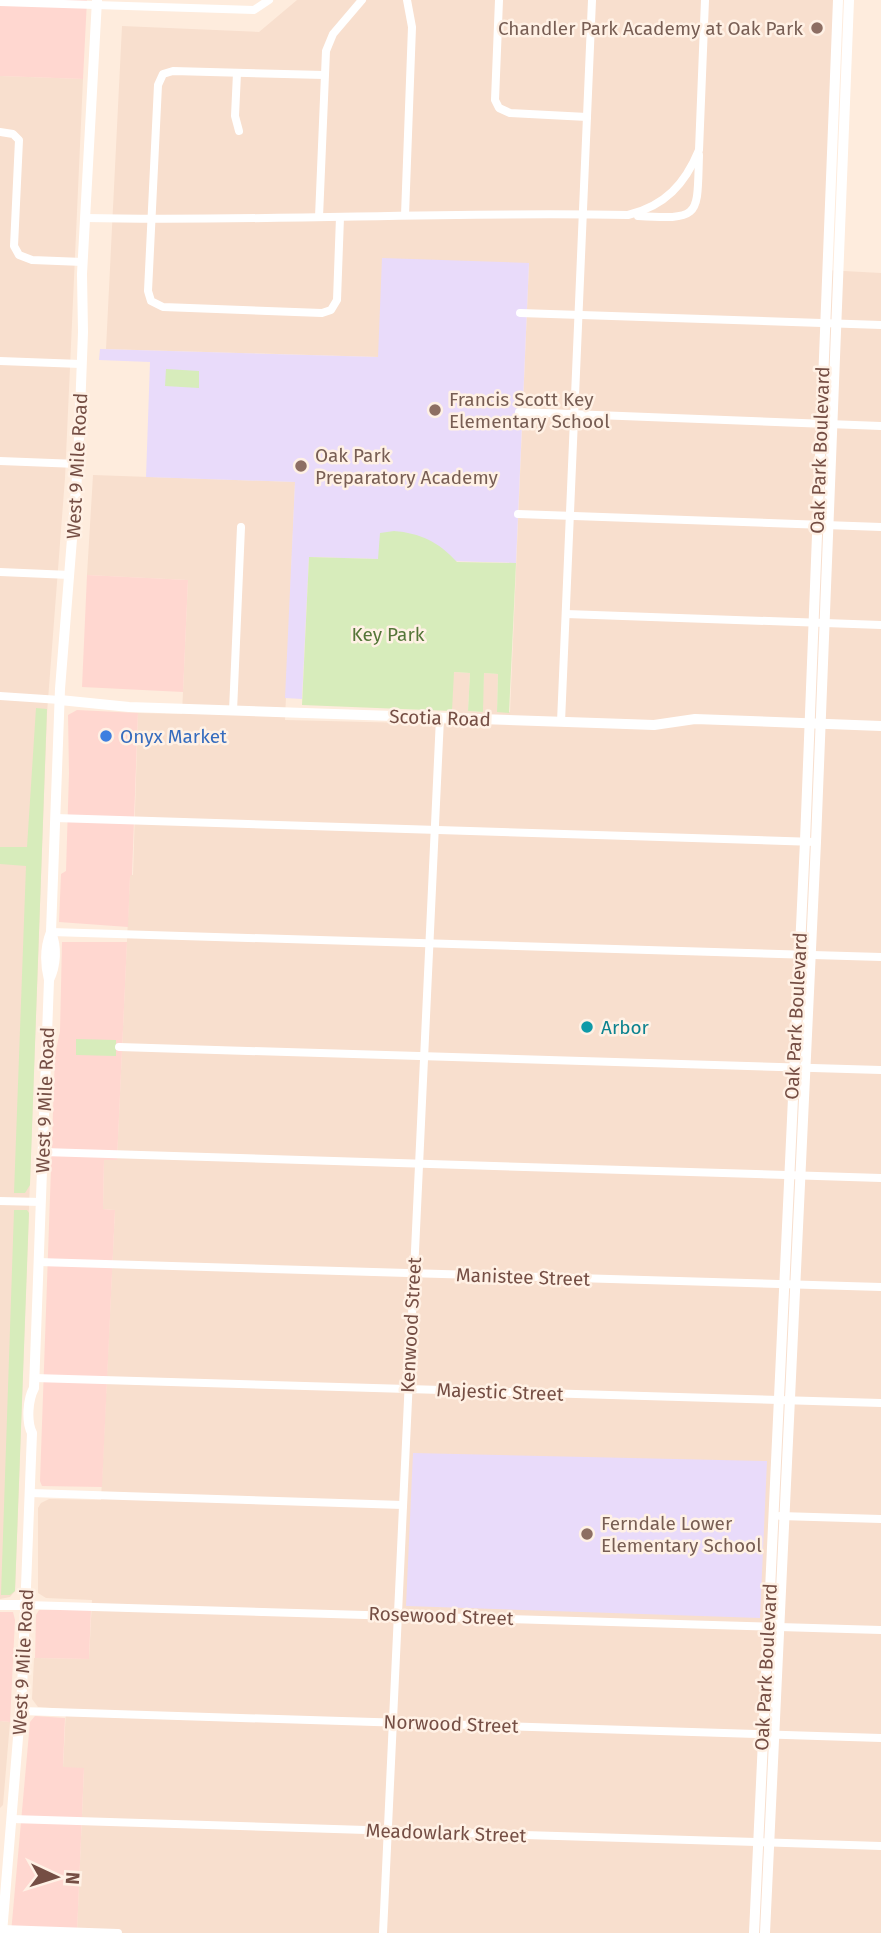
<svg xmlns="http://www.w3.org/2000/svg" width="881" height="1933" font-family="'Fira Sans',sans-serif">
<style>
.residential{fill:#f8dfce}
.commercial{fill:#ffd7d0}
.education{fill:#e9dbfa}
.green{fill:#d7ecbb}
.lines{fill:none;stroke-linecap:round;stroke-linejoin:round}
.minor{stroke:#fff;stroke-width:8}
.tertiary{stroke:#fff;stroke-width:10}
.secondary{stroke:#fff;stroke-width:10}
.education-dot{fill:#8d6e63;stroke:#fff1e5;stroke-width:2.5}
.shop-dot{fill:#3f7fe0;stroke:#fff1e5;stroke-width:2.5}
.culture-dot{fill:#0f9aa8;stroke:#fff1e5;stroke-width:2.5}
.labels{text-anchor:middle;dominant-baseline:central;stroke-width:5;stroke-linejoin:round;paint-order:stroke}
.education-label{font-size:19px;fill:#785e54;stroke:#fff1e5;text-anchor:start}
.street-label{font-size:19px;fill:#754e44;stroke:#fff1e5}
.park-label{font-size:19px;fill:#557639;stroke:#fff1e5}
.shop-label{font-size:19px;fill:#366cbe;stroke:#fff1e5;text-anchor:start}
.culture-label{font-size:19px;fill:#0d838f;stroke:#fff1e5;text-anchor:start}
</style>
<rect width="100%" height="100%" fill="#feecdd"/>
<g class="residential">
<path d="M297 0H835L825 270 881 273V1933H77L84 1769 63 1768 66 1709 38 1707 32 1699 34 1658 89 1659 92 1600 46 1598 38 1593V1508L41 1503 49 1499 101 1500 115 1210 103 1209 104 1159H117L130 875H133L138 713 182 714 188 580 87 575 93 475 295 482 285 720 451 724 453 672 470 673 468 711 482 712 484 673 498 674 497 712H510L529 263 379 357 106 349 122 26 259 32Z"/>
<path d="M0 76 83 79 65 478 47 713 15 1591 10 1597 0 1599Z"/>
<path d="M0 1721 10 1722 3 1805 0 1808Z"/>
</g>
<g class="commercial">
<path d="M0 0H87L83 79 0 76Z"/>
<path d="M87 575 188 580 183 692 82 687Z"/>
<path d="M77 710 138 713 132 875 130 876 128 927 59 922 61 874 66 871 69 773 68 715Z"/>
<path d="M62 942H127L117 1160H104L103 1209 115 1210 102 1487 42 1486 40 1481 55 1055 60 1031Z"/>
<path d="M91 1609 89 1659 35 1658 36 1615 39 1610Z"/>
<path d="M0 1612H13L15 1620 10 1722 0 1721Z"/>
<path d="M35 1716 65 1718 63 1767 84 1768 77 1933H11L30 1722Z"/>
</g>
<g class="education">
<path d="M382 258 529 263 516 563 309 557 302 699 285 698 295 482 146 477 150 362 99 360 100 349 378 357Z"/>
<path d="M413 1453 767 1461 760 1618 406 1606Z"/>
</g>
<g class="green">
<path d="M166 369 199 371V388L165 386Z"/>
<path d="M394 531C420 533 439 542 457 562L516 563 509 713 497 712 498 674 484 673 483 712 468 711 470 673 454 672 452 711 302 705 309 557 378 559 380 533Z"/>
<path d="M36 708 47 709 30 1185 25 1193H14L26 866 0 864V847H27Z"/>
<path d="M76 1039 116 1040V1056L76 1055Z"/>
<path d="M14 1210H27L29 1213 15 1591 10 1595H1Z"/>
</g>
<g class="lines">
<g class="minor">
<path d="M499 0 495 100 499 108 510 113 587 117"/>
<path d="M0 2 254 10 269 0"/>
<path d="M237 73 235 116 239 131"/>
<path d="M324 75 173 71 163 74 158 85 148 291 151 301 163 307 322 313 331 310 337 300 340 217"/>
<path d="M0 132 13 134 19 140 14 246 19 255 32 260 83 262"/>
<path d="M405 215 412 27 407 0"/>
<path d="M638 216C702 220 697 216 699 155"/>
<path d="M319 217 326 51 333 34 362 0"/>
<path d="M85 218C266 222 447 211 628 215 665 206 685 184 699 150L705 0"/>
<path d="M520 313 881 325"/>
<path d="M0 361 81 364"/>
<path d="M519 412 881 426"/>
<path d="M0 461 78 464"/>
<path d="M518 514 881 527"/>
<path d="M0 572 70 575"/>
<path d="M566 614 881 625"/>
<path d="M0 696 60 700"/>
<path d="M233 711 241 527"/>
<path d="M561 722 592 0"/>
<path d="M55 818 816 842"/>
<path d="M51 932 881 957"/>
<path d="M119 1047 881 1070"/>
<path d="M43 1152 881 1178"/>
<path d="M0 1201 41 1202"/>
<path d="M38 1262 881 1287"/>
<path d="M34 1378 881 1403"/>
<path d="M30 1493 403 1505"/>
<path d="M780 1516 881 1519"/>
<path d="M26 1605 881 1630"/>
<path d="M21 1711 881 1738"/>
<path d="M12 1819 881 1846"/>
<path d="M2 1929 118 1933"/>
<path d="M383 1933 440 718"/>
</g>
<g class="tertiary">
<path d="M60 700 129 707 626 724 654 725 695 719 881 726"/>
<path d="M0 1605H26"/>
<path d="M754 1933 805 841 838 0"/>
<path d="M765 1933 816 842 849 0"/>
</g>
<g class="secondary">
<path d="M49 980C56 965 57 947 51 932"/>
<path d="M2 1933 22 1689 32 1433C26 1421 28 1399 34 1388L49 980C45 964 45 947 51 932L60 689 78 464 83 332 82 274 97 0"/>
</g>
</g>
<g class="education-dot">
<circle cx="817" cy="28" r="7"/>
<circle cx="435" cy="410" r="7"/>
<circle cx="301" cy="466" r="7"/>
<circle cx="587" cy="1534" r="7"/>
</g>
<circle class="shop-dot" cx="106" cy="736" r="7"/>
<circle class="culture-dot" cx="587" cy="1027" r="7"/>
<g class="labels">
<g class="education-label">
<text x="803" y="28" text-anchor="end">Chandler Park Academy at Oak Park</text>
<text x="449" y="399">Francis Scott Key<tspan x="449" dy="22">Elementary School</tspan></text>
<text x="315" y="455">Oak Park<tspan x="315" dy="22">Preparatory Academy</tspan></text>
<text x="601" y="1523">Ferndale Lower<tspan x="601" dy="22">Elementary School</tspan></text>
</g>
<g class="street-label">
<text transform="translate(820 450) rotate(-88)">Oak Park Boulevard</text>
<text transform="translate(77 466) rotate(-87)">West 9 Mile Road</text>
<text transform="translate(440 718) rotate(2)">Scotia Road</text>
<text transform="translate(796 1016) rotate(-87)">Oak Park Boulevard</text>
<text transform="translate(45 1100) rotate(-88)">West 9 Mile Road</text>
<text transform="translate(523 1277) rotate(2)">Manistee Street</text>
<text transform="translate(411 1325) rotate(-87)">Kenwood Street</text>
<text transform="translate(500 1392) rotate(2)">Majestic Street</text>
<text transform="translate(441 1616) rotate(2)">Rosewood Street</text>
<text transform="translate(23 1662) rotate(-87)">West 9 Mile Road</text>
<text transform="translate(766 1667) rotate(-87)">Oak Park Boulevard</text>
<text transform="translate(451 1724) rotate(2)">Norwood Street</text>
<text transform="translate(446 1833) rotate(2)">Meadowlark Street</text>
</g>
<g class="park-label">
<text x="388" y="634">Key Park</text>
</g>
<g class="shop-label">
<text x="120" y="736">Onyx Market</text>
</g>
<g class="culture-label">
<text x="601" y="1027">Arbor</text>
</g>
</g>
<g transform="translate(56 1877) rotate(94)" stroke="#fff1e5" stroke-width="5" paint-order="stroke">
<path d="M0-5L12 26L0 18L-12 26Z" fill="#754e44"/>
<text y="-10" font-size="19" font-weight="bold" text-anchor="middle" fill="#754e44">N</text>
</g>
</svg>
